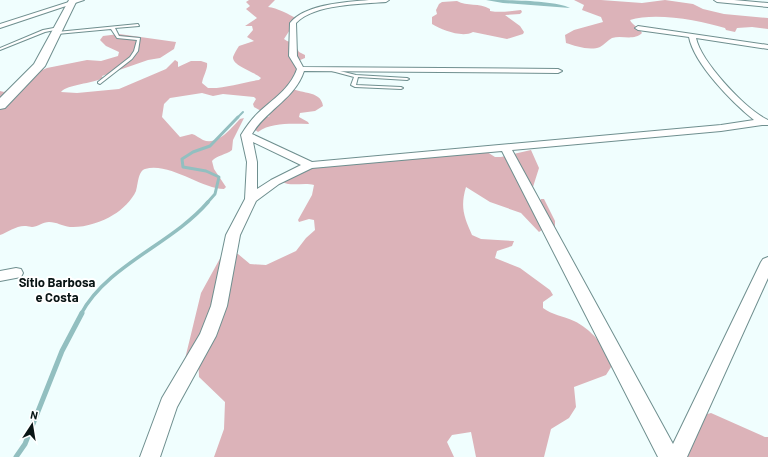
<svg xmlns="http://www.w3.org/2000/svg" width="768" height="457" font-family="Barlow,sans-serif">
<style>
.forest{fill:#dcb3b9}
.water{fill:#92bfc0}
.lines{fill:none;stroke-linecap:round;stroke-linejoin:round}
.stream-far3{stroke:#92bfc0;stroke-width:2}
.stream-far2{stroke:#92bfc0;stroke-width:3}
.stream-far1{stroke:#92bfc0;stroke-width:3.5}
.stream{stroke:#92bfc0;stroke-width:5}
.lane-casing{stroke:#6f8f8f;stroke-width:2}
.street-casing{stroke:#6f8f8f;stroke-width:2}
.secondary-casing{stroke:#6f8f8f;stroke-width:2}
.lane{fill:#fff;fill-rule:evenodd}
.street{fill:#fff;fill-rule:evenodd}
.secondary{fill:#fff;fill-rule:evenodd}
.labels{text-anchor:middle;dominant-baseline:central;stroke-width:4;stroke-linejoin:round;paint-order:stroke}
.neighbourhood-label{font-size:13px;font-weight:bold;fill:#091515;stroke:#fff}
</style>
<rect width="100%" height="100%" fill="#f0fefe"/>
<g class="forest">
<path d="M249 0H275L268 7C277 8 289 14 297 19L284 39 287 41 294 43 299 52 305 55V58L298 61 304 73 291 80 288 86C298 95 321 89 323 106L315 111 300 113 299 117 308 122 309 124C292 124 272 122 258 132L254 129 260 119 270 116 254 107 253 104 256 99 254 97 223 94 213 96 202 93 170 98 164 104 162 117 180 137 192 134C196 135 199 138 203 140 218 146 231 128 240 119L244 118 233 140 232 150C226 155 217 155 212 161L214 169 226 187 224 189C201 189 170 162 145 169 138 171 138 185 136 191 132 200 122 210 113 215 102 222 83 228 70 227 62 226 57 222 49 222 43 222 37 227 32 227 30 227 28 226 26 226 17 225 8 232 0 235V91L4 92 26 77 47 68 87 60 101 61 118 56 119 52 106 46 100 40 103 36 119 34 176 42 174 49 160 58 148 60 102 76 103 78C92 84 68 84 61 92L77 93 119 89 166 69 175 60 178 62V67L191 61H201L207 63C208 69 203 76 202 83L208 88C224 89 243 82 259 80L261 78C255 72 232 66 233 57 234 54 237 49 239 46L254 41 247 37 253 30 252 26H245L257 18 246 9 250 6 246 2Z"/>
<path d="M549 0H601L642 3 665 0 693 4 703 9 724 14 768 18V29L752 27 737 28 735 32 726 30 725 28C699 20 655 12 630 20 632 25 639 27 642 33 634 41 622 35 612 38 608 40 604 45 600 47 590 51 575 46 566 43L565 35 574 30 603 22 601 17 582 10 584 5 574 0Z"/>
<path d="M457 1C467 7 479 2 490 9V11C501 13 510 11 521 10L522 12 520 14 505 15 520 26 524 32 523 34 507 39 473 32C462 38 442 30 432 24V17L437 14 436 10 439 4 442 2Z"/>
<path d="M531 150 539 168 532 190 535 210 541 199H544L555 221V227L545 228 539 232 521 213 490 202 466 187C460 207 464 217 472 235L481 239 514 241 512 246 497 251 495 258 520 268 550 290 553 295 543 302V308C552 315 563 316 574 321 591 329 606 347 613 364L606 375 574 387 576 407 569 418 551 429 544 457H476L471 432 452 435 447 442 454 457H214L224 429 225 402 199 377 198 355 186 361 185 359 201 293 223 253 238 254 250 264 266 265 296 251 306 238 315 230 314 220 309 219 299 222 298 220 312 195 314 185C304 182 291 187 283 182L299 171 326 163 487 152 495 157H501Z"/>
<path d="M711 413 765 437H768V457H684L696 417Z"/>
</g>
<path class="water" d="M486 0C506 0 555 0 570 8L503 3Z"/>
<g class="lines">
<path class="stream-far3" d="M237 118 243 112"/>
<path class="stream-far2" d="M207 203 215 194 219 177 206 171 183 167 182 159 193 152 210 146 238 117"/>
<path class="stream-far1" d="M81 314C107 265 172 244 208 202"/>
<path class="stream" d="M16 457 25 444 62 351 82 313"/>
<g class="lane-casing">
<g id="lane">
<path d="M138 24 139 26 115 28 119 36 140 38 138 51 132 59 100 84 98 83V82L130 57 134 51 137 40 117 38 111 29 57 34 55 33 57 32Z"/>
<path d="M59 27 60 29 45 32 0 50V48L43 30Z"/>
<path d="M328 68 356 75 407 78 409 79 407 80 358 77 356 85 401 87 403 88 401 89 355 87 351 85 354 77 328 70Z"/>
</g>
</g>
<g class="street-casing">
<g id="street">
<path d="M75 0H84L0 28V24Z"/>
<path d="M369 0H389L386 2C361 4 314 4 296 23L297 56 303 67 558 69 562 71 558 73 304 71C295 99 266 110 252 134L312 162 721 125 754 120C733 103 694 64 689 37L638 30 635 28 638 26 768 45V49L696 38C701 62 746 110 768 120V125H762L721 131 512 150 673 444 761 262 763 259 768 257V278L687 457H658L502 151 312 168 279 184 256 201 240 235 227 306 216 336 177 407 160 457H140L162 398 200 334 211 306 226 235 245 199 247 162 241 135C246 127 251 120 258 113 273 99 290 89 297 69L289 56 290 23C305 4 346 2 369 0ZM253 142 301 165 271 180 257 189V162Z"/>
<path d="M714 0H734L768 3V7L717 2Z"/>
<path d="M16 268 21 269 23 273 21 277 0 281V271Z"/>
</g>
</g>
<g class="secondary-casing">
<path id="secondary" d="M69 0H77L45 66 5 108 0 109V98L34 64Z"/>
</g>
<use href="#lane" class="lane"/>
<use href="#street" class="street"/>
<use href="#secondary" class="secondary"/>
</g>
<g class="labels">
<g class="neighbourhood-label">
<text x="57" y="282">Sítio Barbosa<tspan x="57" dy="15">e Costa</tspan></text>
</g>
</g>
<g transform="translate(32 425) rotate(12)" stroke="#ffffff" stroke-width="3" paint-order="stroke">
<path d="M0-3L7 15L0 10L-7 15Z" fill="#091515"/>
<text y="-6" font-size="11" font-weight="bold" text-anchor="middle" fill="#091515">N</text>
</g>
</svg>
